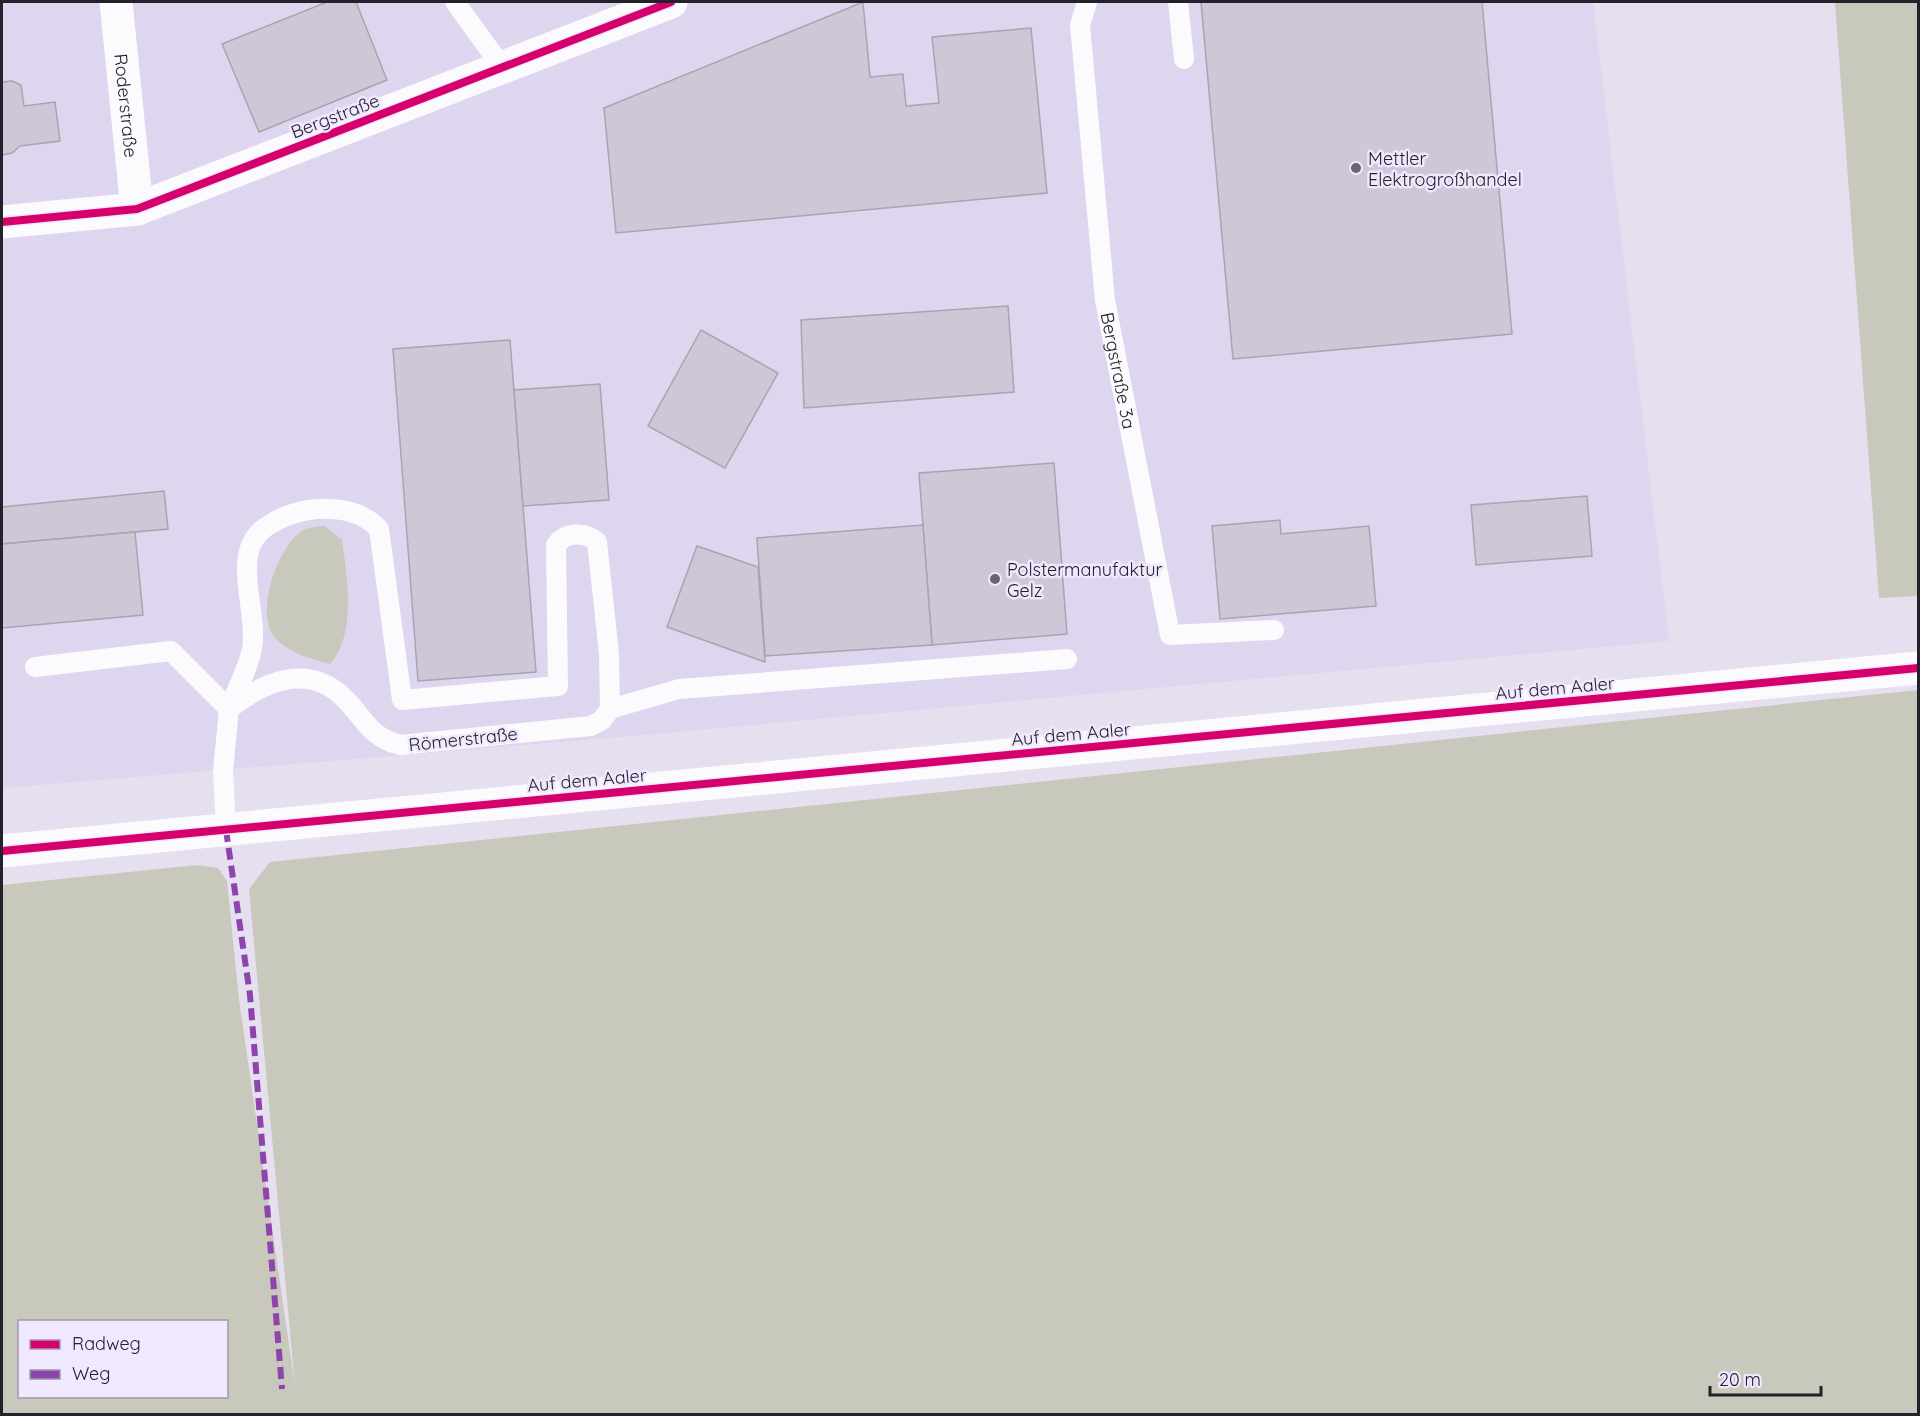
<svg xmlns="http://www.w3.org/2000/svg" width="1920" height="1416" font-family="Quicksand,sans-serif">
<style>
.built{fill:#ded5ef}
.green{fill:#c9c8bc;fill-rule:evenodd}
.building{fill:#cdc7d7;stroke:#a8a4b0;stroke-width:1.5}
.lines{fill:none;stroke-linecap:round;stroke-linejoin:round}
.service{stroke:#fbfafd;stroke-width:20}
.minor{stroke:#fbfafd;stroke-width:33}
.tertiary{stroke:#fbfafd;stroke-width:33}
.quiet{stroke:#8e44ad;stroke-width:6;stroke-dasharray:12 6;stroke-linecap:butt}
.cycleway-casing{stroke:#f0e8fe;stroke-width:11}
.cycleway{stroke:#d6006c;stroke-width:8}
.poi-dot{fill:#686470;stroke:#f0e8fe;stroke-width:2}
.labels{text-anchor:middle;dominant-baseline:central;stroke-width:5;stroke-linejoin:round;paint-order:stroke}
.street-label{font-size:18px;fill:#24212b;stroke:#f0e8fe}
.poi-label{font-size:18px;fill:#24212b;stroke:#f0e8fe;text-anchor:start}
</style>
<rect width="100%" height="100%" fill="#e5dfef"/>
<path class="built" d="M2 2H1593L1669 641 632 736 2 788Z"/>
<g class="green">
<path d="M1835 2H1918V596L1879 598Z"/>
<path d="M324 526 342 540C347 577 357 634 330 664 311 659 290 653 276 639 254 615 276 553 298 534 306 527 314 527 324 526Z"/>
<path d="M1918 690V1414H2V885L197 865 218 868 227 881 239 1000 295 1386 249 889 270 862ZM20 1322H226V1396H20Z"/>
</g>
<g class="building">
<path d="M327 2H356L387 80 259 132 222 44Z"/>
<path d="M863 2 870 77 903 74 906 106 939 103 932 37 1031 28 1047 193 616 233 604 108Z"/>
<path d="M1201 2H1482L1512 334 1233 359Z"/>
<path d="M12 81 21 85 24 106 55 102 60 141 20 146 12 153 2 155V82Z"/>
<path d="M1008 306 1014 392 804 408 801 320Z"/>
<path d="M701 330 778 373 725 468 648 426Z"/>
<path d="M510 340 536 672 418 681 393 349Z"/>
<path d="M600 384 609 500 523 506 514 390Z"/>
<path d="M1054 463 1067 634 932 645 919 473Z"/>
<path d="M164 491 168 529 2 544V507Z"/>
<path d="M1587 496 1592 556 1476 565 1471 505Z"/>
<path d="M1280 520 1281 534 1369 526 1376 606 1220 619 1212 526Z"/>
<path d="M923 525 932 645 765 656 757 538Z"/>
<path d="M135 532 143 615 2 628V544Z"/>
<path d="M697 546 758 567 765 662 667 627Z"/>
</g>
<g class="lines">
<g class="service">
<path d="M455 2 502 67"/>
<path id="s1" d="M1087 2 1080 25 1105 300 1170 635 1274 630"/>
<path d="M1178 2 1184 59"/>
<path d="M35 667 171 651 229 709C236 690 248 669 252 649 259 609 227 550 269 525 284 515 298 511 316 509 340 508 362 511 379 529L402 700 558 686 556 545C565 532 586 531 597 542L609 654 610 709 602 720 591 726 400 745C367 736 364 716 341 695 305 663 262 683 229 709L223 771 226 830"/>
<path d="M610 709 679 689 1067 659"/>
</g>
<g class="minor">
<path id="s2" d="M116 2 137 209"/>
<path d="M2 222 137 209 671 2"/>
</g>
<path class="tertiary" d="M2 851 1918 668"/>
<path class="quiet" d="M226 830 250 995 282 1389"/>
<g class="cycleway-casing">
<g id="cycleway">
<path d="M2 222 137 209 671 2"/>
<path d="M2 851 1918 668"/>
</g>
</g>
<use href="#cycleway" class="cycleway"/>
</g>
<g class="poi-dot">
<circle cx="1356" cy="168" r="6"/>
<circle cx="995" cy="579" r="6"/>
</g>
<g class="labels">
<g class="street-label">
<text stroke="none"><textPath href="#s2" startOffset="104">Roderstraße</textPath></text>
<text transform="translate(335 116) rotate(-21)">Bergstraße</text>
<text stroke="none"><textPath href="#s1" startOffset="372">Bergstraße 3a</textPath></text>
<text transform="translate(1555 688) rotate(-5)">Auf dem Aaler</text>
<text transform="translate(1071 734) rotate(-5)">Auf dem Aaler</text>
<text transform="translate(463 739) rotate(-6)">Römerstraße</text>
<text transform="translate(587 780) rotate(-5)">Auf dem Aaler</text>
</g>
<g class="poi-label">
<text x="1368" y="158">Mettler<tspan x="1368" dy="21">Elektrogroßhandel</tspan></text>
<text x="1007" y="569">Polstermanufaktur<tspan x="1007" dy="21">Gelz</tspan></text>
</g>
</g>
<rect width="1920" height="1416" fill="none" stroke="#24212b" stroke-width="6"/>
<rect x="18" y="1320" width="210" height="78" fill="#f0e8fe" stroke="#9e98aa" stroke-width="1.5"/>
<rect x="30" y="1340" width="30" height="9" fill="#d6006c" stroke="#9e98aa" stroke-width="1.5"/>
<text x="72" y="1350" font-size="18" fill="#24212b">Radweg</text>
<rect x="30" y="1370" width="30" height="9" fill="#8e44ad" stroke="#9e98aa" stroke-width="1.5"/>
<text x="72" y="1380" font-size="18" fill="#24212b">Weg</text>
<path d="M1710 1386v9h111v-9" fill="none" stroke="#24212b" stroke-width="3"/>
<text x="1719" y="1386" font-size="18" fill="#24212b" stroke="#f0e8fe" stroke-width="4.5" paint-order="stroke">20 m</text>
</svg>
